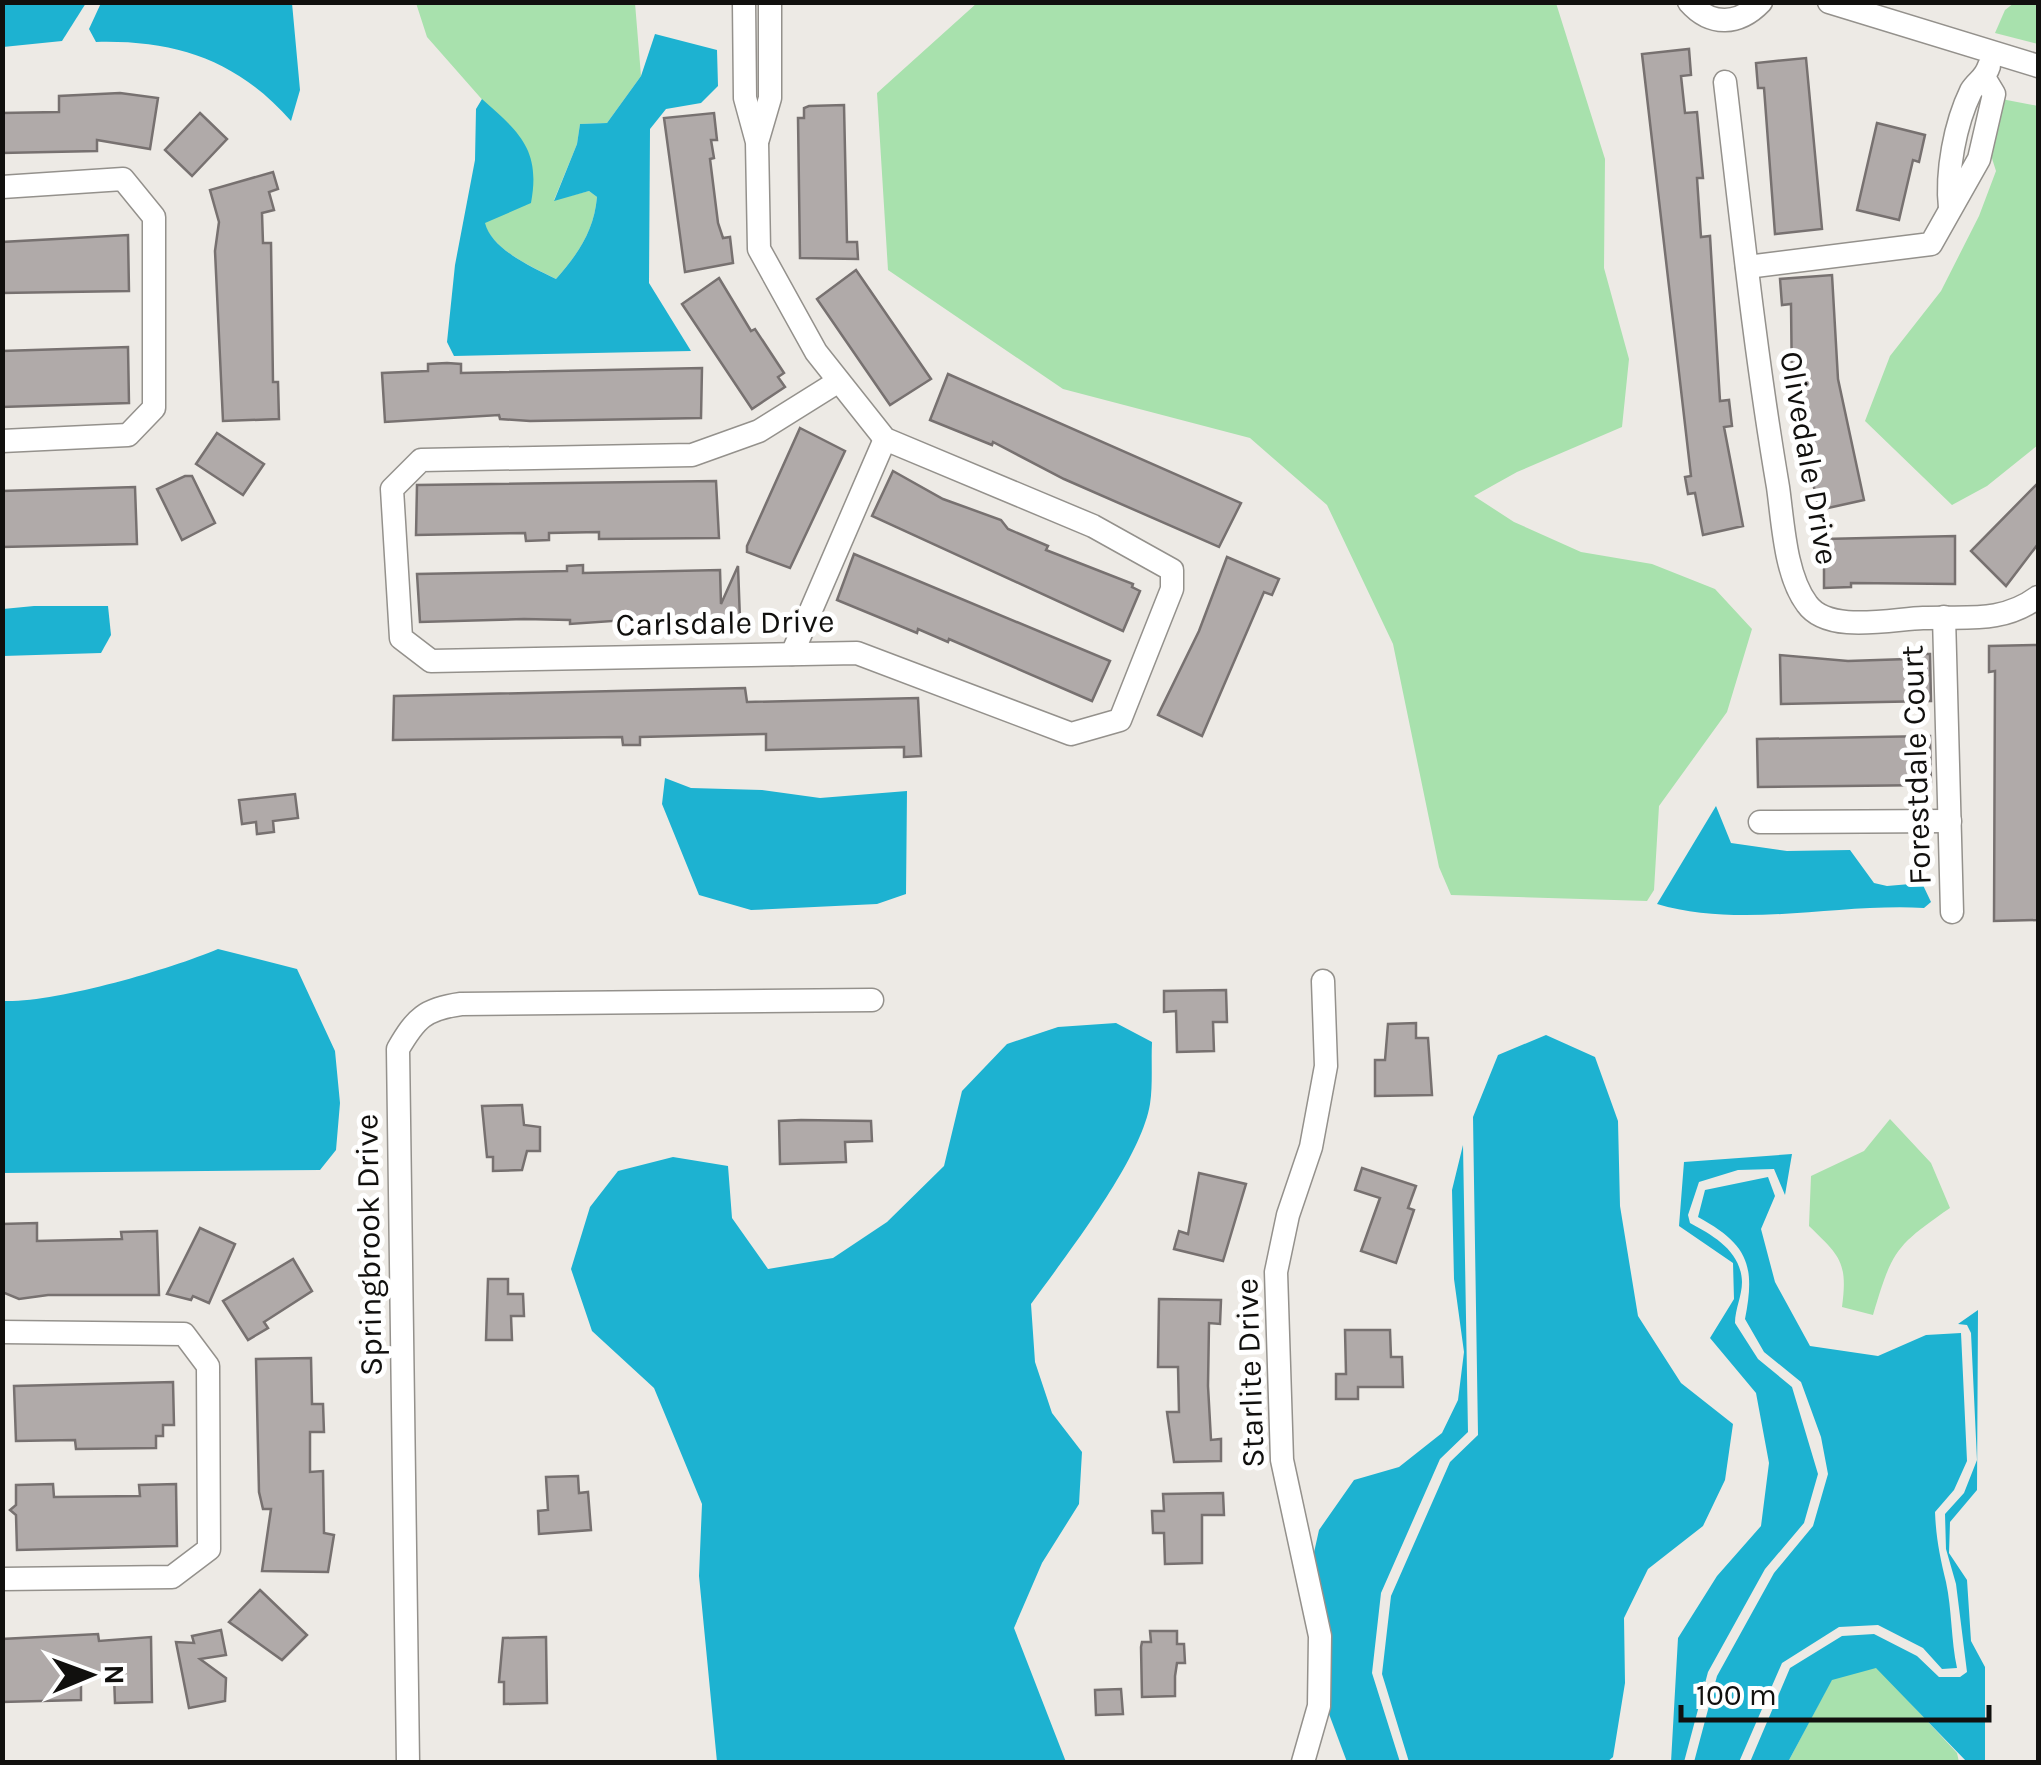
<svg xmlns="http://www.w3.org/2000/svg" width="2041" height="1765" font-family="Karla,sans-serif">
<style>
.green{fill:#a8e1ad}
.water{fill:#1db2d1}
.building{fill:#b0aaa9;stroke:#777170;stroke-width:2.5}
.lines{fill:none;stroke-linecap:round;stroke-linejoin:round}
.minor-casing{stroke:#94918c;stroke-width:25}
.minor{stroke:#fff;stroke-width:22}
.labels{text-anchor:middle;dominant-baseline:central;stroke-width:10;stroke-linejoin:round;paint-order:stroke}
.street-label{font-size:32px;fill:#11100e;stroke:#fff}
</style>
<rect width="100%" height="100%" fill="#edeae5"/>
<g class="green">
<path d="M416 3H635L641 76 607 123 580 124 577 144 554 200 589 191 597 197C594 231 578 254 556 279 531 266 494 251 484 223L486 104 427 37Z"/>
<path d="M977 3H1556L1605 159 1604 268 1629 359 1622 427 1517 472 1474 496 1514 522 1581 552 1652 564 1715 589 1752 629 1727 712 1659 806 1654 890 1647 901 1451 895 1439 867 1393 644 1327 505 1250 438 1063 389 888 270 877 93Z"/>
<path d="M2014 3H2038V44L1995 33 2005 10Z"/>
<path d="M1991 97 2038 106V445L1987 486 1952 505 1865 421 1890 356 1941 291 1979 216 1996 171 1982 127Z"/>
<path d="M1890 1119 1931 1163 1950 1208C1895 1246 1892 1251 1873 1315L1842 1307C1848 1262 1840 1256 1809 1226L1811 1176 1864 1151Z"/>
<path d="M1877 1667 1957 1753 1959 1762H1788L1832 1679Z"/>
</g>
<g class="water">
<path d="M3 2H86V3L62 41 3 47Z"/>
<path d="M101 3H292L300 90 291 121C237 60 176 40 96 42L89 29Z"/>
<path d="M655 34 717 50 718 86 701 103 666 109 650 129 649 283 691 351 454 356 447 342 455 265 475 160 476 109 482 99C519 132 541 149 531 203L485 223C492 250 532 267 556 279 578 254 594 231 597 197L589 191 554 201 577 144 580 124 607 123 641 76Z"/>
<path d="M34 606H108L111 635 101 653 3 656V609Z"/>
<path d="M665 778 691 788 762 790 820 798 907 791 906 894 877 904 751 910 699 895 662 804Z"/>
<path d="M1716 806 1731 843 1787 851 1850 850 1874 883 1887 886 1922 883 1931 902 1924 908C1837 903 1742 929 1657 904Z"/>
<path d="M218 949 297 969 335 1051 340 1103 336 1150 320 1170 3 1173V1001C55 1003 168 970 218 949Z"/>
<path d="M1116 1023 1152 1042C1151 1062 1153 1084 1150 1104 1141 1160 1065 1257 1031 1304L1035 1362 1052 1413 1082 1452 1079 1504 1042 1563 1014 1628 1066 1762H717L699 1576 702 1504 654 1388 592 1331 571 1269 590 1207 618 1171 673 1157 728 1166 732 1218 768 1269 833 1258 887 1222 944 1166 962 1091 1007 1044 1058 1027Z"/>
<path d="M1546 1035 1595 1057 1618 1121 1620 1206 1638 1316 1681 1383 1733 1424 1725 1480 1703 1526 1648 1569 1624 1618 1625 1683 1613 1757 1607 1762H1409L1382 1674 1391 1596 1450 1462 1478 1435 1473 1117 1498 1055Z"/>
<path d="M1463 1145 1468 1432 1440 1459 1381 1593 1372 1673 1400 1762H1347L1329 1714 1331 1634 1313 1557 1319 1530 1354 1480 1399 1467 1442 1433 1458 1400 1464 1352 1454 1279 1452 1190Z"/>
<path d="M1792 1154 1785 1195 1774 1169 1738 1170 1699 1182 1688 1215 1690 1223C1714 1236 1741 1251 1742 1282 1742 1296 1735 1309 1735 1323L1758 1359 1792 1387 1818 1474 1804 1523 1765 1569 1708 1672 1684 1762H1671L1678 1638 1717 1576 1761 1526 1769 1463 1756 1393 1710 1338 1734 1299 1733 1263 1679 1226 1684 1162Z"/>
<path d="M1768 1177 1775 1196 1761 1229 1775 1282 1810 1346 1878 1356 1926 1335 1961 1333 1967 1461 1954 1490 1935 1512C1936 1538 1940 1557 1946 1582 1952 1610 1951 1640 1957 1668L1942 1669 1923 1648 1878 1625 1839 1627 1782 1663 1739 1762H1694L1717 1676 1774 1573 1813 1526 1828 1474 1821 1437 1801 1382 1764 1352 1745 1319C1756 1264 1747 1244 1698 1217L1705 1190Z"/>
<path d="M1978 1310 1977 1490 1950 1522 1949 1553 1967 1580 1971 1641 1985 1667V1762H1967L1876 1668 1832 1680 1788 1762H1750L1790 1668 1842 1636 1874 1634 1917 1656 1939 1677H1960L1967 1672 1956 1584 1946 1549 1945 1514 1964 1493 1977 1460 1971 1333 1967 1325 1958 1324Z"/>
</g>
<g class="building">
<path d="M1689 49 1691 75 1681 76 1685 113 1697 112 1703 178H1697L1701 237 1710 236 1720 401 1729 400 1732 426 1724 427 1743 526 1703 535 1695 493 1688 494 1685 477 1691 476 1642 54Z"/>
<path d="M1806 58 1822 229 1775 234 1764 88H1758L1756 63Z"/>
<path d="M120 93 158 98 150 149 97 140V151L2 153V113L59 112V96Z"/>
<path d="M844 105 847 242H857L858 259 800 258 798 118H804V108L809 106Z"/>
<path d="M200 113 227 139 192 176 165 150Z"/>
<path d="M714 113 717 140H711L714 158 710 159 718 223 723 238 730 237 733 263 685 272 664 118Z"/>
<path d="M1877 123 1925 135 1919 162 1913 160 1899 220 1857 210Z"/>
<path d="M273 172 278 189 269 192 274 210 262 213 263 243H271L273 382H278L279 419 223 421 215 251 219 222 210 190Z"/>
<path d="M128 235 129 291 2 293V242Z"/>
<path d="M856 270 931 379 890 405 817 299Z"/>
<path d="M1832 275 1838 379 1864 500 1819 510 1792 388 1791 304 1782 305 1780 279Z"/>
<path d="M719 278 751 331 755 329 784 373 778 377 785 387 752 409 682 304Z"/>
<path d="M128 347 129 403 2 407V351Z"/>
<path d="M447 363 461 364V373L702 368 701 418 530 421 500 419 499 415 385 422 382 373 428 371V364Z"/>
<path d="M948 374 1241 503 1219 547 1064 479 993 442 992 445 930 420Z"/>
<path d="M800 428 845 451 790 568 747 552V546Z"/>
<path d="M217 433 264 464 243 495 196 464Z"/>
<path d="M893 471 943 499 1001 520 1008 529 1048 546 1046 550 1133 584 1132 587 1140 591 1123 631 872 516Z"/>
<path d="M185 476H192L215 523 182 540 157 489Z"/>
<path d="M716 481 719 538 599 539V532L549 533V540L526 541 525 533 416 535 417 485Z"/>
<path d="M2038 483V544L2006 586 1971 551Z"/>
<path d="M135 487 137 544 2 547V491Z"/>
<path d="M1955 536V584L1851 583V587L1824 588V539Z"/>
<path d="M854 554 1110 661 1092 701 949 639 948 642 918 629 917 633 837 600Z"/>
<path d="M1227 557 1279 579 1272 595 1264 592 1202 736 1158 715 1199 631Z"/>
<path d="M583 565V573L720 570 721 604 738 566 740 620H684V616L570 624V620L524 619 420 622 417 574 567 571V566Z"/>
<path d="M2038 645V920L1994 921 1995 671 1989 672V646Z"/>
<path d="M1907 654H1930L1931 701 1781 704 1780 655 1848 661 1907 659Z"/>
<path d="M745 688 747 702 918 698 921 756 904 757V747L766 750V734L640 737V745H623L622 737 393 740 394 696Z"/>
<path d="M1930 736 1931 785 1758 787 1757 739Z"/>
<path d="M295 794 298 818 273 821 274 832 257 834 256 822 242 824 239 800Z"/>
<path d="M1226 990 1227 1022H1213L1214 1051 1177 1052 1176 1011 1164 1012V991Z"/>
<path d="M1416 1023V1038H1428L1432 1095 1375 1096V1060H1385L1388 1024Z"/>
<path d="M522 1105 524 1125 540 1127V1151H527L522 1170 493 1171V1157H487L482 1106Z"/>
<path d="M801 1120 871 1121 872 1141 845 1142 846 1162 780 1164 779 1121Z"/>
<path d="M1362 1168 1416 1186 1408 1208 1414 1210 1396 1263 1361 1251 1380 1198 1355 1190Z"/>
<path d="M1199 1173 1246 1184 1223 1261 1174 1249 1179 1231 1188 1234Z"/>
<path d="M37 1223V1241L122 1239 121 1232 157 1231 159 1295H48L19 1299 2 1292V1224Z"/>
<path d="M200 1228 235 1244 209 1303 193 1296 191 1300 167 1294Z"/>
<path d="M293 1259 312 1291 264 1322 268 1328 248 1340 223 1301Z"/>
<path d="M488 1279H508V1294H523L524 1316H511L512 1340H486Z"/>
<path d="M1159 1299 1221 1300 1220 1324 1209 1323 1208 1386 1211 1440 1221 1439V1461L1174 1462 1167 1412H1179L1178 1367H1158Z"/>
<path d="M1345 1330H1390L1391 1357H1402L1403 1387H1358V1399H1336V1374H1346Z"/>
<path d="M311 1358 312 1404H323L324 1432H310V1472L323 1471 324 1533 334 1535 328 1572 262 1571 271 1509H263L259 1492 256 1359Z"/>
<path d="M173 1382 174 1425H163V1436H156V1448L76 1449 75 1440 16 1441 14 1386Z"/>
<path d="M578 1476 579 1493 588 1492 591 1530 539 1534 538 1511 548 1510 546 1477Z"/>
<path d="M53 1484 54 1497 140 1496 139 1485 176 1484 177 1546 17 1550 16 1515 10 1510 16 1505V1485Z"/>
<path d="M1223 1493 1224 1515H1202V1563L1165 1564 1164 1533H1153L1152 1511H1164L1163 1494Z"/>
<path d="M260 1590 307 1635 282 1660 229 1622Z"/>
<path d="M221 1630 226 1655 200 1659 226 1678 225 1701 189 1708 176 1642 194 1643 192 1636Z"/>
<path d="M1150 1631H1177V1644H1184L1185 1663H1177L1175 1676V1696L1142 1697 1141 1647 1142 1642H1151Z"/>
<path d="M98 1634 99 1641 151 1637 152 1702 115 1703 114 1676 81 1677V1700L2 1702V1639Z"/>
<path d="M546 1637 547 1703 504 1704V1682H499L503 1638Z"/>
<path d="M1121 1689 1123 1714 1096 1715 1095 1690Z"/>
</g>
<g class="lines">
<g class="minor-casing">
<g id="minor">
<path d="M744 2 745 98 757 142 759 249 816 352 885 439 1093 526 1172 570V589L1120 720 1071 734 857 653 431 661 401 638 392 489 421 460 692 455 759 431 839 381"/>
<path d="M1689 2C1711 27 1739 25 1761 2"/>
<path d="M1829 2 2038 66"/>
<path d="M1725 82C1741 217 1755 353 1778 487 1783 522 1785 575 1807 604 1828 634 1892 619 1923 618 1966 616 2001 624 2038 597"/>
<path d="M758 139 770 98V3"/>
<path d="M2 187 123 179 154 217V408L128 435 2 441"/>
<path d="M1950 208C1946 172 1955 124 1971 91 1977 81 1985 79 1989 66"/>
<path d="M1747 267 1931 244 1979 159 1994 94 1985 79"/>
<path d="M1944 617 1952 912"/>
<path d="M792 654 885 439"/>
<path d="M1760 822 1950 821"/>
<path d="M2 1332 184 1334 208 1366 209 1549 172 1577 2 1579"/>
<path d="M408 1762 398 1049C416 1018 425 1009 461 1004L872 1000"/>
<path d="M1303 1762 1319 1706 1320 1636 1282 1460 1276 1272 1288 1215 1311 1147 1326 1066 1323 981"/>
</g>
</g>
<use href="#minor" class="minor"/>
</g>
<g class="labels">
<g class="street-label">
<text transform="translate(1809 458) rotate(80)">Olivedale Drive</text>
<text transform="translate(725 623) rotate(-1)">Carlsdale Drive</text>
<text transform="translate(1916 765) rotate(-92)">Forestdale Court</text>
<text transform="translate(369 1245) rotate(-91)">Springbrook Drive</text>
<text transform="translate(1250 1373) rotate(-92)">Starlite Drive</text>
</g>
</g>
<rect width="2041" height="1765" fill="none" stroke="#11100e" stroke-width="10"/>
<g transform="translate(90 1675) rotate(89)" stroke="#ffffff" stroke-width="8" paint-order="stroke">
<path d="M0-8L18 38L0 25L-18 38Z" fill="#11100e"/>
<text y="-15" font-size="28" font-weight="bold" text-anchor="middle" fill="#11100e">N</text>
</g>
<path d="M1681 1705v15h308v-15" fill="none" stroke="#11100e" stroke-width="5"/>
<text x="1696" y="1705" font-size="30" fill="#11100e" stroke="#ffffff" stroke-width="8" paint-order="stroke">100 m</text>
</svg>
